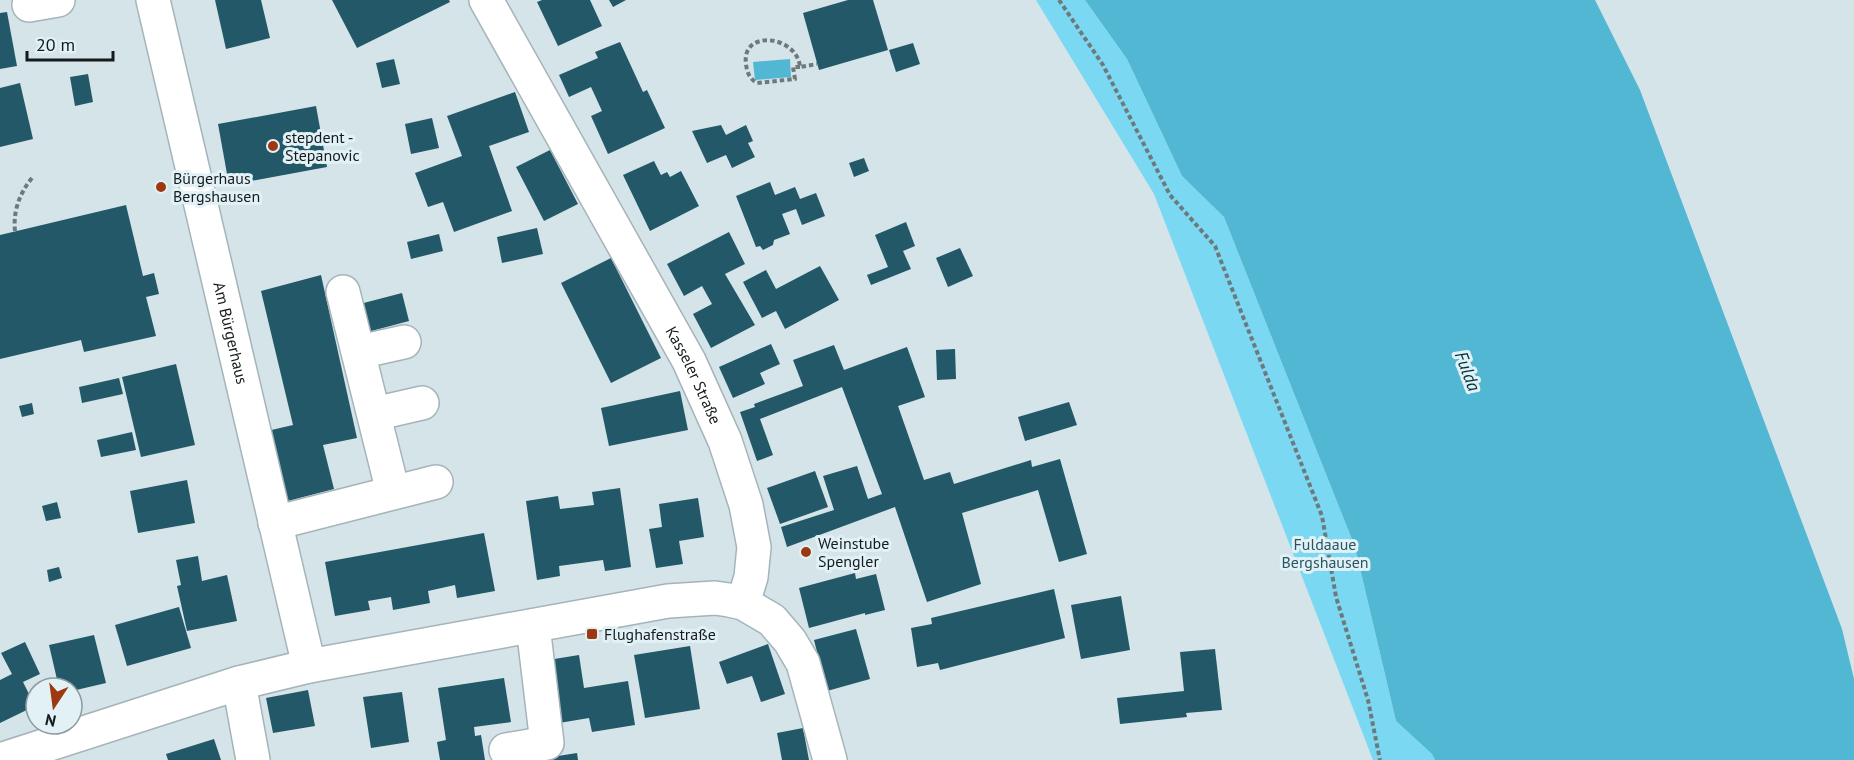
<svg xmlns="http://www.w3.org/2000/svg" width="1854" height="760" font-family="'PT Sans',sans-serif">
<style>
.green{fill:#7ad8f3}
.water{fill:#52b7d3}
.building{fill:#225867}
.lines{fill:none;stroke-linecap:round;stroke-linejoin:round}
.minor-casing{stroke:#a5b4b9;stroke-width:36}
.path{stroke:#6e797c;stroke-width:4;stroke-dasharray:4.5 3;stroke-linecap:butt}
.minor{stroke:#fff;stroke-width:33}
.poi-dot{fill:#9e3810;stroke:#e1f1f6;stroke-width:2}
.labels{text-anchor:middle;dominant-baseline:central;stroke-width:6;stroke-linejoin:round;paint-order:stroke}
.poi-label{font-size:16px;fill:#151b1d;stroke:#e1f1f6;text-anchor:start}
.street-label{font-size:16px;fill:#151b1d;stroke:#e1f1f6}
.park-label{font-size:16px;fill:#2a5662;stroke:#e1f1f6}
.water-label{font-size:18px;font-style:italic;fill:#01333e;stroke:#e1f1f6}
</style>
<rect width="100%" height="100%" fill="#d4e4e9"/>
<path class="green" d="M1036 0H1085L1127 59 1182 176 1224 217 1355 547 1396 721 1432 754 1435 760H1373L1154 194Z"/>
<g class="water">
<path d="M1085 0H1595L1640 90 1842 629 1854 679V760H1435L1432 754 1396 721 1355 547 1224 217 1182 176 1127 59Z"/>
<path d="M790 59 791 77 755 80 753 62Z"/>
</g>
<g class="building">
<path d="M215 0H261L270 38 226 49Z"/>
<path d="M332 0H449L450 2 357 48Z"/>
<path d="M542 0H590L602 26 558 46 537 2Z"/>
<path d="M609 0H626L613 7Z"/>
<path d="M848 0H873L888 50 819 70 803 13Z"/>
<path d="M7 12 17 66 0 69V13Z"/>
<path d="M620 42 643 92 647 90 665 128 608 154 591 116 602 111 591 87 569 97 559 75 598 58 595 52Z"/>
<path d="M913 43 920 64 896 72 889 50Z"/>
<path d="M394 59 400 84 382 88 376 63Z"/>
<path d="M88 74 93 102 75 106 70 77Z"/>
<path d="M20 83 33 139 0 147V88Z"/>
<path d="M515 92 529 132 489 146 512 211 454 232 443 202 428 207 415 173 462 156 447 116Z"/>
<path d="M316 106 327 167 229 185 218 124Z"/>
<path d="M432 118 439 148 411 154 405 124Z"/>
<path d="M721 125 726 135 746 125 753 141 748 143 755 157 732 168 726 155 707 163 692 131Z"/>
<path d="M550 150 578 204 544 221 516 167Z"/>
<path d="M864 158 869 171 854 177 849 163Z"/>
<path d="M654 161 661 175 667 172 670 177 681 171 699 206 650 231 623 175Z"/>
<path d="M770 182 775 195 795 187 800 199 816 193 825 216 802 225 796 209 782 214 790 234 774 240 773 245 763 250 760 246 756 247 736 196Z"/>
<path d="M126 205 143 276 154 273 159 294 146 297 156 336 84 352 81 340 0 359V235Z"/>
<path d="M906 222 915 246 903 251 911 269 871 285 867 275 888 267 875 235Z"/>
<path d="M537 228 543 254 502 263 497 237Z"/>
<path d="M729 232 745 264 725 274 755 325 711 348 693 314 712 304 702 286 684 296 667 264Z"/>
<path d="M439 234 443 251 411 259 407 242Z"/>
<path d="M960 248 973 276 948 287 936 258Z"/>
<path d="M611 258 661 358 611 383 561 283Z"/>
<path d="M820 266 839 300 785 329 776 311 762 318 743 282 766 270 776 289Z"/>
<path d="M321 275 357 438 323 445 334 489 284 502 267 431 293 425 261 291Z"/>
<path d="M402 293 409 321 364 333 356 305Z"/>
<path d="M771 344 780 364 760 373 765 384 733 398 719 367Z"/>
<path d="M834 345 844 370 907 347 925 397 898 406 924 480 950 472 954 484 1031 460 1032 467 1060 459 1087 554 1059 562 1038 490 962 513 981 584 927 602 895 507 787 547 781 527 834 510 823 476 857 466 868 499 882 494 842 387 760 419 773 455 757 461 740 412 755 407 754 404 803 386 793 360Z"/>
<path d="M955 349 956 379 937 380 936 350Z"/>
<path d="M176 364 195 445 141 457 122 377Z"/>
<path d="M119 378 123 394 82 403 79 387Z"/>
<path d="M680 391 688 430 609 446 601 408Z"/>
<path d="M1069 402 1077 425 1025 441 1018 417Z"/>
<path d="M32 403 34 414 22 417 19 406Z"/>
<path d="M132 432 136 450 101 457 97 440Z"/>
<path d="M815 471 828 507 780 524 767 488Z"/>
<path d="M187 480 195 523 138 533 130 491Z"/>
<path d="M620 488 631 567 605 571 603 560 559 566 560 576 537 580 526 501 558 496 560 509 594 505 592 492Z"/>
<path d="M698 498 704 537 679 541 683 564 656 568 649 529 662 527 659 504Z"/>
<path d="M57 502 61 518 46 521 42 506Z"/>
<path d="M484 533 495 591 457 598 455 585 428 591 430 603 393 610 391 597 368 601 370 610 335 616 325 562Z"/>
<path d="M198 556 202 581 227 575 237 621 187 631 177 586 181 585 176 560Z"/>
<path d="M59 567 62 578 49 582 47 570Z"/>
<path d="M855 573 856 579 876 574 885 610 865 615V613L809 628 799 588Z"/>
<path d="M1054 589 1065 638 940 670 938 663 917 667 911 628 932 624 931 618Z"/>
<path d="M1121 596 1130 650 1081 659 1071 605Z"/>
<path d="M179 607 191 648 127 666 115 625Z"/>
<path d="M856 629 870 679 827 691 814 640Z"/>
<path d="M94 635 106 683 72 691V688H59L49 645Z"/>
<path d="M25 642 40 674 23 682 35 706 0 723V680L12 674 1 653Z"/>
<path d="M768 644 785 694 761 702 752 676 727 684 719 662Z"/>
<path d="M690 646 700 709 645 718 634 655Z"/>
<path d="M1215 649 1222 710 1186 713 1187 717 1120 724 1117 698 1184 691 1180 652Z"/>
<path d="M579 655 584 688 628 681 635 725 592 732 589 718 559 723 548 660Z"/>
<path d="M504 678 511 722 474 727 475 736 481 735 485 760H440L437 742 446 740 438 688Z"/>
<path d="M308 690 315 726 273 733 266 698Z"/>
<path d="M402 692 409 742 371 748 363 697Z"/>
<path d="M803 728 809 760H782L777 733Z"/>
<path d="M214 739 221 760H168L166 754Z"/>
<path d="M577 753 578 760H539V759Z"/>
</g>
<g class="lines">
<g class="minor-casing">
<g id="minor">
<path id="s1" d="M153 0 309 666"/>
<path id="s2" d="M486 0 689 361 725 441 746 505 754 547 751 577 743 603"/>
<path d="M29 5 58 0"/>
<path d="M343 292 393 492"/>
<path d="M359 352 404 342"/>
<path d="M374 414 422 403"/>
<path d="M275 523 436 482"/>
<path d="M239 683 253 760"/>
<path d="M506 750 547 743 533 626"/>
<path d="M0 760 239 683 309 666 668 601 715 598 729 600 743 603 772 620 790 641 803 663 830 760"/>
</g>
</g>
<g class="path">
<path d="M1059 0 1103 65 1170 195 1215 246 1322 516 1336 597 1368 700 1380 760"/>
<path d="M800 67H793L795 79 757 83C750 79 747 73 746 64 741 29 797 35 800 67L817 64"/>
<path d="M15 231C13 212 19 194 32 178"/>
</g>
<use href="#minor" class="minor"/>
</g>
<g class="poi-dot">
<circle cx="273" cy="146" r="6"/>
<circle cx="161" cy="187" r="6"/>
<circle cx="806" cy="552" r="6"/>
<rect x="586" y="628" width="12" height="12" rx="3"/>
</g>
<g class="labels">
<g class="poi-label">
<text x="285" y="137">stepdent -<tspan x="285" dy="18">Stepanovic</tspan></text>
<text x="173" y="178">Bürgerhaus<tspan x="173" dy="18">Bergshausen</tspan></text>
<text x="818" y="543">Weinstube<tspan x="818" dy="18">Spengler</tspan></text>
<text x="604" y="634">Flughafenstraße</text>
</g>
<g class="street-label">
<text stroke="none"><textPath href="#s1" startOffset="342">Am Bürgerhaus</textPath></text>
<text stroke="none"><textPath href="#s2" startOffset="429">Kasseler Straße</textPath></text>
</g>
<g class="park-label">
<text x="1325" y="544">Fuldaaue<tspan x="1325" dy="18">Bergshausen</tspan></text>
</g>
<g class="water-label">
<text transform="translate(1468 371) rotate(69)">Fulda</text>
</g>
</g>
<g transform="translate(54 706) rotate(193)"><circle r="28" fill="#e1f1f6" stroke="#8f9b9f" stroke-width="1.5"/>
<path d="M0-4.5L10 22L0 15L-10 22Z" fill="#9e3810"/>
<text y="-9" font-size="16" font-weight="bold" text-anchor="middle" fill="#151b1d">N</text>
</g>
<path d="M27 51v9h86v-9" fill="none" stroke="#151b1d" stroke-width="3"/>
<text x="36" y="51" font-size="18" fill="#151b1d" stroke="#e1f1f6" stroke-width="4.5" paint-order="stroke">20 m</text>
</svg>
